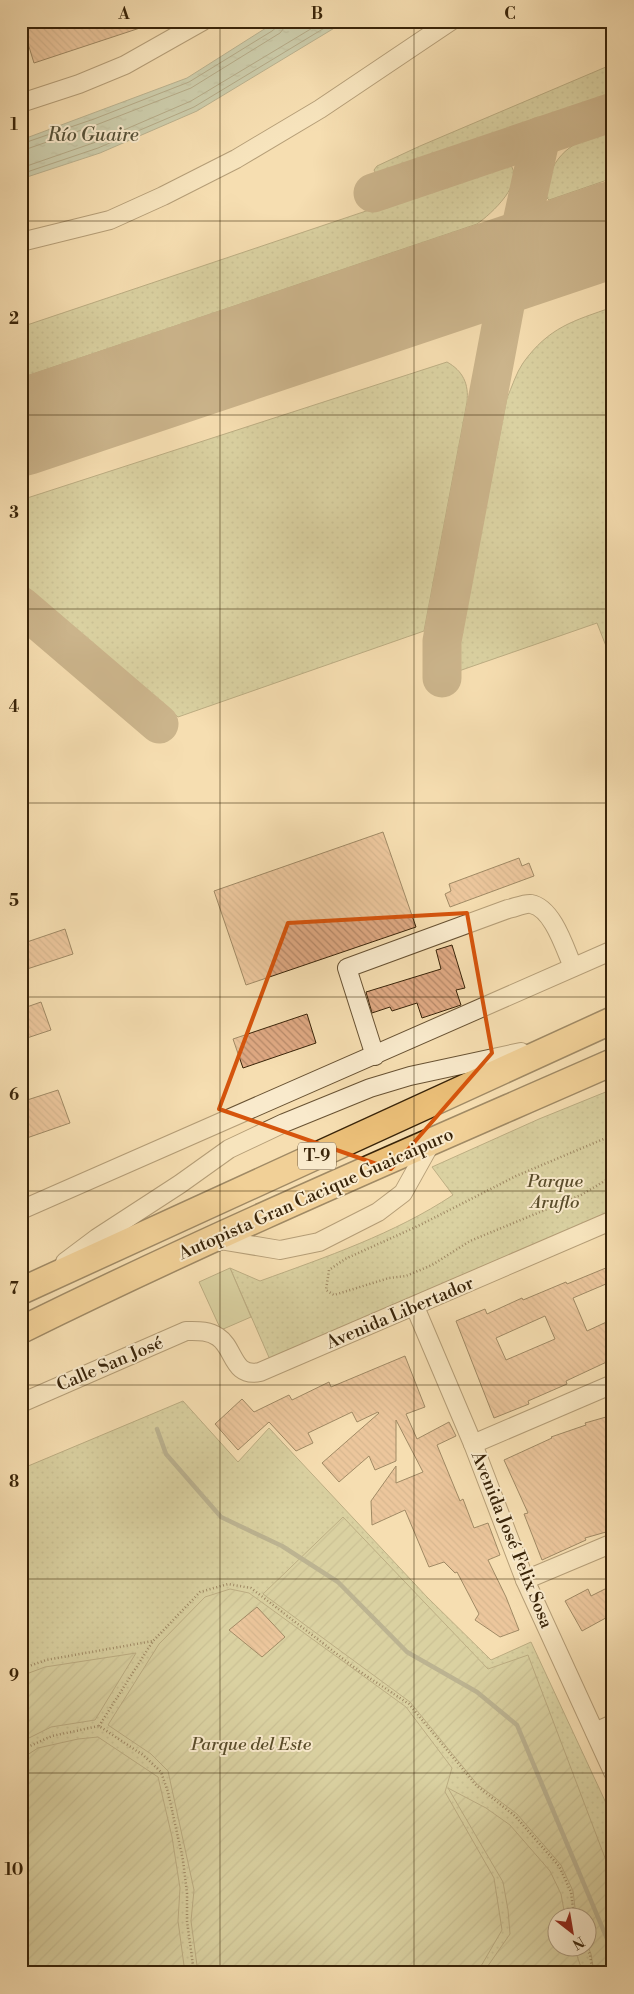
<svg xmlns="http://www.w3.org/2000/svg" width="634" height="1994" font-family="'Libre Bodoni',serif">
<style>
.grass{fill:url(#grass-dots);stroke:#78734c;fill-rule:evenodd}
.garden{fill:url(#garden-furrows);stroke:#78734c}
.pitch{fill:#b8c28f;stroke:#78734c}
.water{fill:url(#water-ripples);stroke:#757f6a}
.lines{fill:none;stroke-linecap:round;stroke-linejoin:round}
.shore{stroke:#6b705a;stroke-width:1}
.stream{stroke:#757f6a;stroke-width:4.5}
.taxiway{stroke:#98815d;stroke-width:39}
.runway{stroke:#98815d;stroke-width:96}
.building{fill:url(#building-back-hatch);stroke:#392409;fill-rule:evenodd}
.minor-casing{stroke:#685233;stroke-width:20}
.highway-casing{stroke:#392409;stroke-width:29}
.path{stroke:#392409;stroke-width:2.5;stroke-dasharray:1 2.5;stroke-linecap:butt}
.minor{stroke:#f9eacc;stroke-width:18}
.highway{stroke:#ebbf78;stroke-width:26}
.marked{fill:none;stroke:#d6540c;stroke-width:4;stroke-linejoin:round}
.grid{fill:none;stroke:#392409;stroke-width:1;stroke-opacity:0.55}
.labels{text-anchor:middle;dominant-baseline:central;stroke-width:4;stroke-linejoin:round;paint-order:stroke}
.shield{fill:#f9eacc;stroke:#735f44;stroke-width:1}
.shield-label{font-size:16px;font-weight:bold;fill:#392409}
.park-label{font-size:18px;font-style:italic;fill:#594c2a;stroke:#f9eacc}
.street-label{font-size:18px;fill:#392409;stroke:#f9eacc}
.water-label{font-size:19px;font-style:italic;fill:#575239;stroke:#f9eacc}
.neatline{fill:none;stroke:#392409;stroke-width:2}
.grid-label{font-size:16px;text-anchor:middle;font-weight:bold;fill:#392409}
</style>
<defs>
<pattern id="grass-dots" width="8" height="8" patternUnits="userSpaceOnUse" patternTransform="scale(1.25)"><rect width="8" height="8" fill="#b8c28f"/><path d="M2 2h.1M6 6h.1" fill="none" stroke="#979d73" stroke-width="1.8" stroke-linecap="round"/></pattern>
<pattern id="garden-furrows" width="10" height="10" patternUnits="userSpaceOnUse" patternTransform="scale(1.25)"><rect width="10" height="10" fill="#b8c28f"/><path d="M-1 1l2-2M0 10L10 0M9 11l2-2" fill="none" stroke="#979d73"/></pattern>
<pattern id="water-ripples" width="26" height="14" patternUnits="userSpaceOnUse" patternTransform="scale(1.25)"><rect width="26" height="14" fill="#9dbcaa"/><path d="M2 4q2-2 4 0t4 0M15 11q2-2 4 0t4 0" fill="none" stroke="#88a191"/></pattern>
<pattern id="building-back-hatch" width="6" height="6" patternUnits="userSpaceOnUse" patternTransform="scale(1.25)"><rect width="6" height="6" fill="#dfa983"/><path d="M-1 5l2 2M0 0l6 6M5-1l2 2" fill="none" stroke="#b68969"/></pattern>
</defs>
<rect width="100%" height="100%" fill="#f6deb1"/>
<filter id="stains"><feTurbulence type="fractalNoise" baseFrequency=".004" numOctaves="4"/><feColorMatrix values="0 0 0 0 .2 0 0 0 0 .09 0 0 0 0 .02 0 0 0 .5 -.17"/></filter>
<radialGradient id="worn" r=".72"><stop offset=".6" stop-color="#630" stop-opacity="0"/><stop offset="1" stop-color="#630" stop-opacity=".3"/></radialGradient>
<g class="grass">
<path d="M613 64V97L381 175 377 176 374 170 377 166 420 146Z"/>
<path d="M613 128V178L549 200 547 198C545 192 547 186 549 179 556 148 585 137 613 128Z"/>
<path d="M509 163C527 182 491 214 477 224L21 378V327Z"/>
<path d="M613 307V664L597 623 453 673 507 398C512 387 516 373 523 363 549 327 573 321 613 307Z"/>
<path d="M447 362C463 371 469 384 467 402L424 631 178 717 21 582V500Z"/>
<path d="M613 1089V1214L271 1362 230 1268 260 1281C326 1257 394 1234 453 1195L432 1167 539 1119Z"/>
<path d="M183 1401 238 1462 269 1428 427 1597 491 1660 531 1642 613 1818V1973H21V1469ZM556 1916H586V1946H556Z"/>
</g>
<g class="garden">
<path d="M343 1517 488 1669 528 1655 613 1879V1973H594L591 1954 587 1944 586 1916H576L573 1891 561 1865 517 1814 477 1784 410 1702 263 1594Z"/>
<path d="M230 1589 249 1593 406 1707 452 1768 445 1792 494 1878 502 1930 477 1973H198L191 1921 194 1890 168 1771 151 1754 108 1725 159 1644 205 1597Z"/>
<path d="M136 1653 95 1720 51 1727 21 1742V1676L45 1667Z"/>
<path d="M98 1737 158 1777 172 1837 180 1888 178 1921 185 1973H21V1759L38 1748 78 1739Z"/>
<path d="M448 1788 486 1808 510 1825 550 1871 561 1894 565 1916H556V1946L574 1947 583 1973H483L510 1934 508 1910 503 1882Z"/>
</g>
<path class="pitch" d="M230 1268 251 1317 221 1330 199 1282Z"/>
<path class="water" d="M277 21H346L197 111 100 153 21 179V140L187 78Z"/>
<g class="lines">
<g class="shore">
<path d="M21 144 94 119 189 82 272 31 278 26 279 21"/>
<path d="M21 151 96 125 191 88 280 33 284 28 286 21"/>
<path d="M21 168 96 142 191 101 324 21"/>
<path d="M21 174 98 148 194 107 336 21"/>
</g>
<path class="stream" d="M157 1429 166 1454 221 1517 282 1546 338 1582 407 1652 477 1692 517 1725 613 1953"/>
<g class="taxiway">
<path d="M373 193 613 112"/>
<path d="M21 606 159 724"/>
<path d="M442 678V641L513 263 541 136"/>
</g>
<path class="runway" d="M21 428 613 229"/>
</g>
<g class="building">
<path d="M21 21H151L152 24 34 63Z"/>
<path d="M383 832 416 927 246 985 214 891Z"/>
<path d="M519 858 522 866 529 863 534 876 450 907 445 894 451 891 449 884Z"/>
<path d="M65 929 73 954 21 971V944Z"/>
<path d="M452 945 465 988 456 990 461 1005 422 1018 417 1003 392 1011 390 1007 372 1013 366 992 441 969 436 950Z"/>
<path d="M41 1002 51 1030 21 1040V1009Z"/>
<path d="M307 1014 316 1043 243 1068 233 1039Z"/>
<path d="M58 1090 70 1123 21 1140V1102Z"/>
<path d="M613 1265V1281L573 1298 587 1331 613 1319V1359L566 1381 567 1384 528 1401 529 1404 494 1418 456 1321 485 1309 487 1314 522 1298 523 1300 566 1282 567 1284ZM545 1316 555 1339 506 1360 496 1338Z"/>
<path d="M405 1356 425 1407 406 1414 417 1439 449 1422 456 1436 437 1445 460 1501 463 1499 474 1528 488 1523 500 1555 488 1560 506 1597 519 1630 500 1637 475 1620 479 1614 457 1572 455 1573 444 1562 429 1567 405 1510 372 1525 371 1501 396 1466V1483L423 1472 396 1420V1461L375 1470 369 1456 339 1482 322 1463 379 1413 378 1412 357 1422 352 1412 308 1433 313 1443 296 1451 269 1422 238 1450 215 1424 242 1399 254 1412 289 1395 292 1400 329 1382 331 1387Z"/>
<path d="M613 1415V1530L585 1538 586 1540 542 1560 524 1514 528 1513 504 1460 552 1438 551 1437 586 1425 585 1423Z"/>
<path d="M613 1585V1614L582 1631 565 1601 588 1589 591 1596Z"/>
<path d="M257 1607 285 1637 262 1657 229 1630Z"/>
</g>
<g class="lines">
<g class="minor-casing">
<g id="minor">
<path d="M21 103 79 84 125 65 203 21"/>
<path d="M21 242 110 220 163 196 236 159 320 109 451 21"/>
<path d="M375 1056 347 968 508 909C514 908 525 903 531 904 553 908 565 949 573 967"/>
<path d="M21 1210 613 950"/>
<path d="M214 1239 280 1250 319 1242 378 1212 403 1193 432 1141"/>
<path d="M65 1262 97 1238 180 1184 229 1149 284 1123 370 1088 410 1076 521 1052"/>
<path d="M415 1307 473 1444 525 1580 613 1772"/>
<path d="M21 1403 186 1331C197 1331 208 1330 218 1337 235 1348 232 1378 260 1372L613 1220"/>
<path d="M473 1444 613 1384"/>
<path d="M525 1580 613 1543"/>
<path d="M595 1732 613 1724"/>
</g>
</g>
<g class="highway-casing">
<g id="highway">
<path d="M21 1291 613 1020"/>
<path d="M21 1330C215 1234 415 1149 613 1062"/>
</g>
</g>
<g class="path">
<path d="M613 1135 516 1176 418 1226 345 1259 329 1270 326 1290 334 1295 389 1278 406 1276 432 1265 470 1241 581 1195 613 1176"/>
<path d="M21 1669 46 1660 153 1641"/>
<path d="M99 1726 153 1641 200 1592 228 1584 251 1588 359 1671 409 1704 476 1785 515 1816 559 1866 571 1892 574 1916"/>
<path d="M21 1750 52 1736 99 1726 143 1755 161 1772 168 1792 183 1860 187 1893V1921L194 1973"/>
<path d="M586 1946 590 1955 593 1973"/>
</g>
<use href="#minor" class="minor"/>
<use href="#highway" class="highway"/>
</g>
<path d="M0 0H634V1994H0ZM467 913 492 1053 391 1169 219 1109 288 923Z" fill="#f6deb1" fill-opacity=".55" fill-rule="evenodd"/>
<path class="marked" d="M467 913 492 1053 391 1169 219 1109 288 923Z"/>
<path class="grid" d="M220 21V1973M414 21V1973M21 221H613M21 415H613M21 609H613M21 803H613M21 997H613M21 1191H613M21 1385H613M21 1579H613M21 1773H613"/>
<g class="labels">
<rect class="shield" x="298" y="1142.5" width="38" height="27" rx="4"/>
<g class="shield-label">
<text x="317" y="1156">T-9</text>
</g>
<g class="park-label">
<text x="555" y="1181">Parque<tspan x="555" dy="21">Aruflo</tspan></text>
<text x="251" y="1744">Parque del Este</text>
</g>
<g class="street-label">
<text transform="translate(316 1194) rotate(-24)">Autopista Gran Cacique Guaicaipuro</text>
<text transform="translate(400 1313) rotate(-23)">Avenida Libertador</text>
<text transform="translate(110 1364) rotate(-23)">Calle San José</text>
<text transform="translate(512 1540) rotate(68)">Avenida José Felix Sosa</text>
</g>
<g class="water-label">
<text x="93" y="135">Río Guaire</text>
</g>
</g>
<rect width="634" height="1994" fill="none" stroke="#f6deb1" stroke-width="55"/>
<g transform="translate(572 1932) rotate(149)"><circle r="24" fill="#f9eacc" stroke="#ac9b7e"/>
<path d="M0-4L9 19L0 12L-9 19Z" fill="#8f2418"/>
<text y="-8" font-size="14" font-weight="bold" text-anchor="middle" fill="#392409">N</text>
</g>
<rect x="28" y="28" width="578" height="1938" class="neatline"/>
<g class="grid-label">
<text x="124" y="19">A</text>
<text x="317" y="19">B</text>
<text x="510" y="19">C</text>
<text x="14" y="130">1</text>
<text x="14" y="324">2</text>
<text x="14" y="518">3</text>
<text x="14" y="712">4</text>
<text x="14" y="906">5</text>
<text x="14" y="1100">6</text>
<text x="14" y="1294">7</text>
<text x="14" y="1487">8</text>
<text x="14" y="1681">9</text>
<text x="14" y="1875">10</text>
</g>
<rect width="100%" height="100%" filter="url(#stains)"/>
<rect width="100%" height="100%" fill="url(#worn)"/>
</svg>
